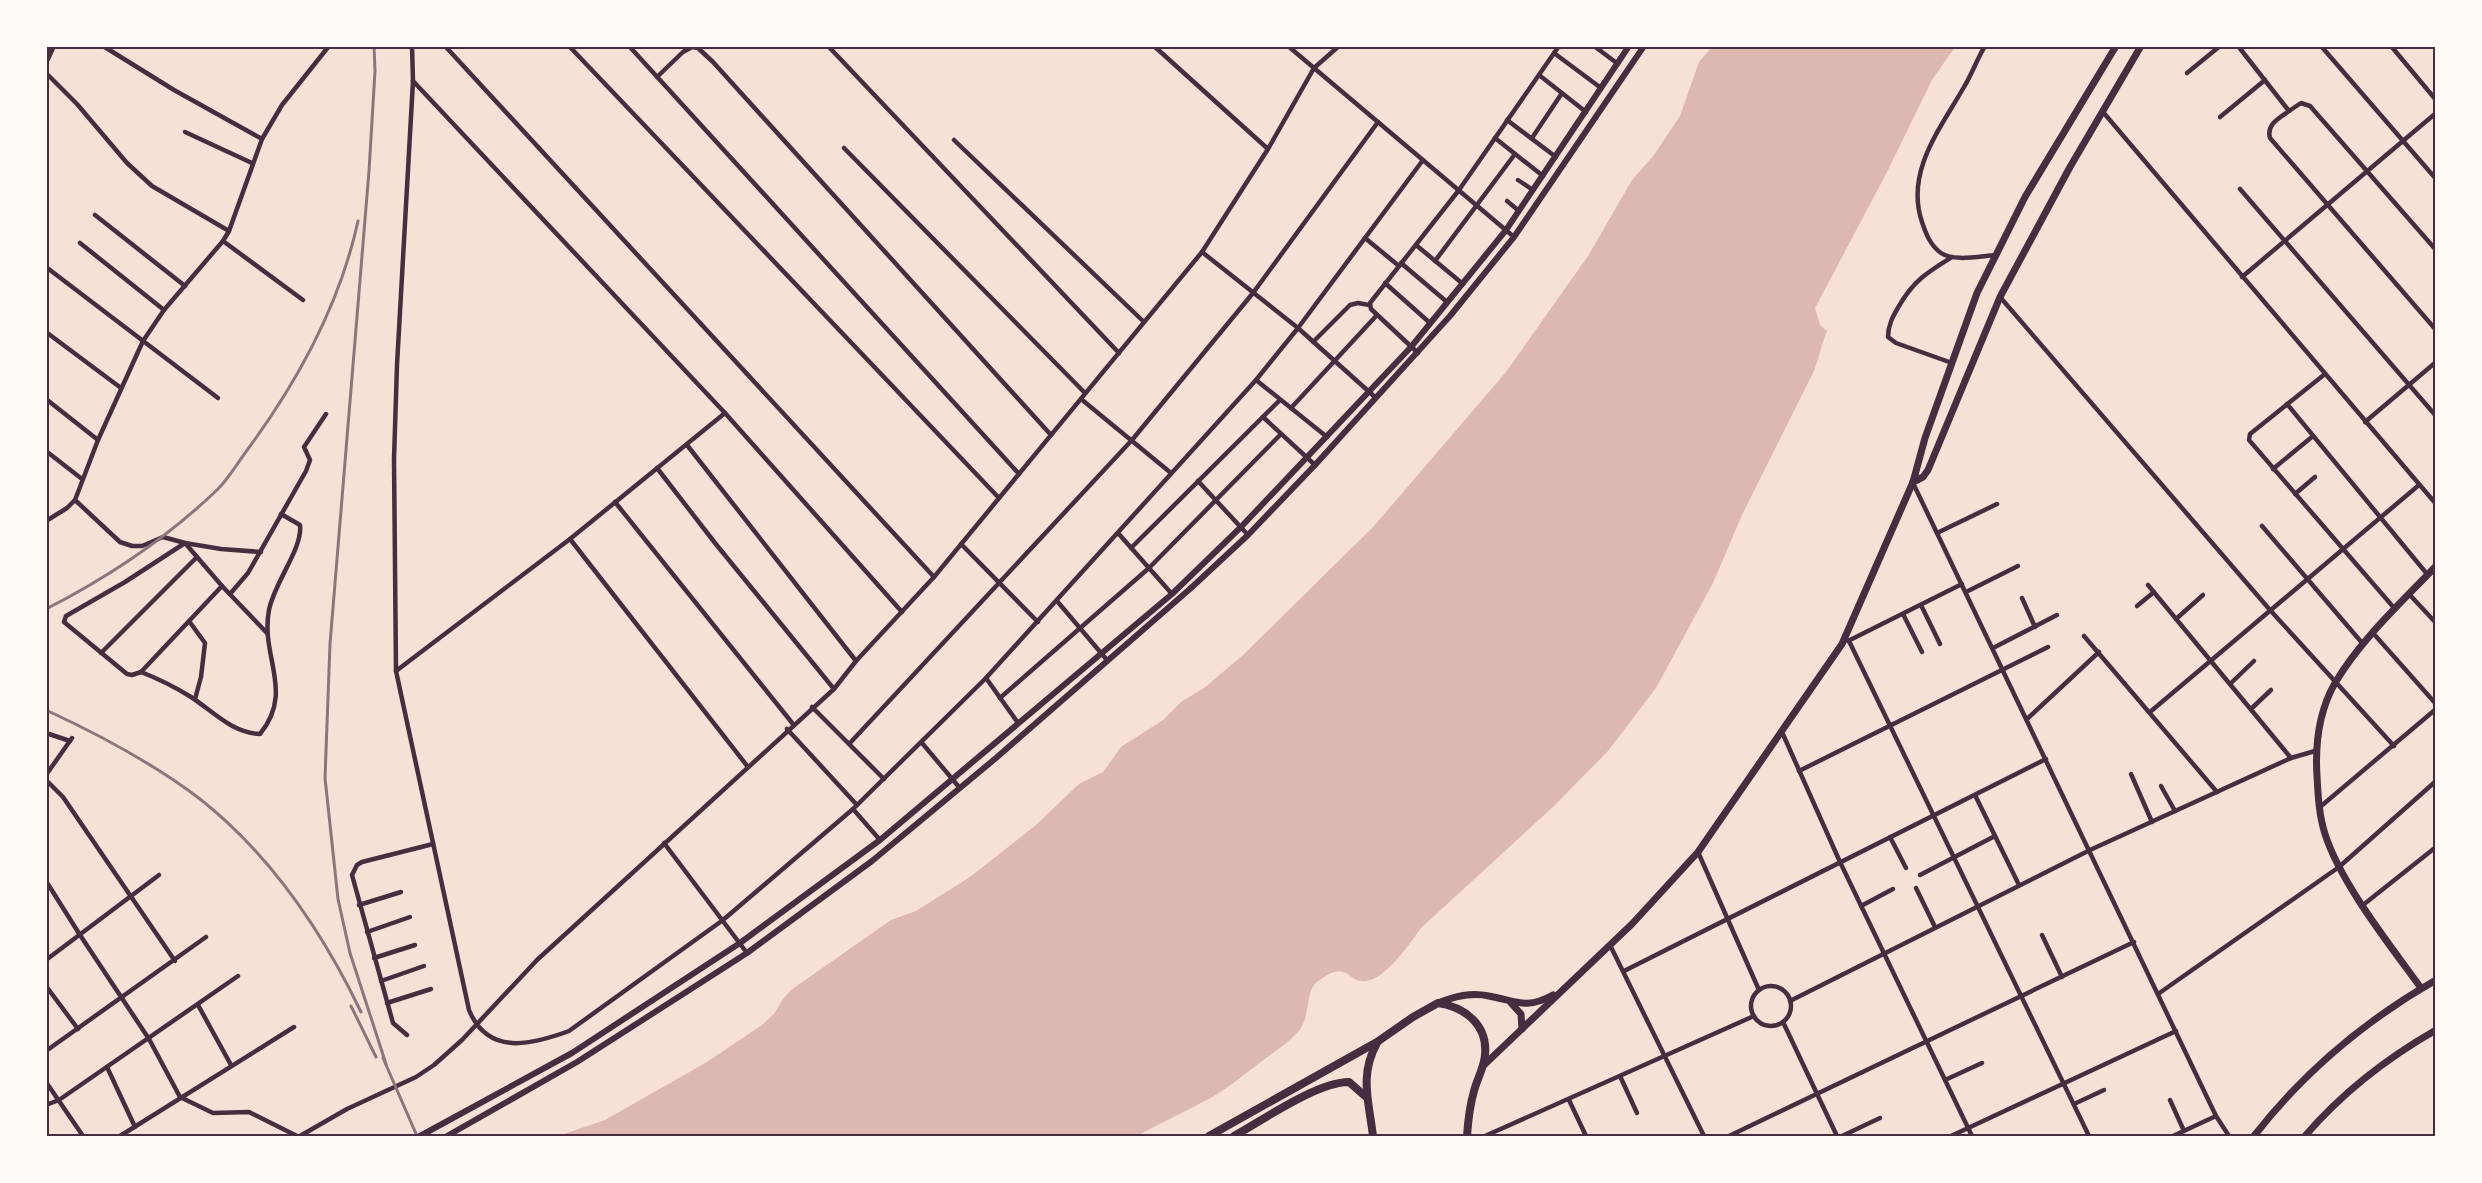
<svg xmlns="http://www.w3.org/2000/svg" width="2482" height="1183" font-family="Jost,sans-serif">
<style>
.water{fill:#dcb8b0}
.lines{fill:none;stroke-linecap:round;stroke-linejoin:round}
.minor{stroke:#4a2c40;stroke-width:4.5}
.tertiary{stroke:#4a2c40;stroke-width:6}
.secondary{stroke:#4a2c40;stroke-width:7}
.primary{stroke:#4a2c40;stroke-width:8}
.rail{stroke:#8f747c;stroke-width:3}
.neatline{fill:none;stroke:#4a2c40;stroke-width:2}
</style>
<rect width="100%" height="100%" fill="#f7e1d7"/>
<path class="water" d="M1712 47H1955L1932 80 1886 174 1815 308 1820 325 1827 331C1821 345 1819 359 1813 373L1742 515 1713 583 1656 688 1608 751 1554 806 1421 928C1410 943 1386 979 1366 981 1346 984 1350 957 1317 982 1305 991 1311 1018 1298 1032 1288 1043 1274 1052 1262 1061 1247 1072 1231 1086 1214 1096 1189 1110 1162 1122 1137 1136H558L605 1120 707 1062 762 1025 774 1014 783 999 791 990 891 920 916 911 970 877 1036 825 1079 784 1103 772 1121 747 1163 720 1181 702 1204 688 1243 655 1374 526 1506 372 1588 256 1632 180 1654 155 1680 116 1699 62Z"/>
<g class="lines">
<g class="minor">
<path d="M103 46 174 90 262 139"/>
<path d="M412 46 413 81 397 365 394 459 396 671 469 1010C488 1056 531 1045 569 1031L723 920 853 809 986 678 1256 380 1298 328 1423 160"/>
<path d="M445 46 934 577"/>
<path d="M569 46 999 498"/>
<path d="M629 46 1019 474"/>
<path d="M828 46 1119 353"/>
<path d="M1154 46 1268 149"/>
<path d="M1288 46 1514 237"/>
<path d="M1594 46 1618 64"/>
<path d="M1985 46C1977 59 1972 74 1964 87 1940 129 1905 172 1922 222 1926 234 1930 245 1941 253 1954 262 1980 256 1996 255"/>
<path d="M2238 46 2289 111 2301 103 2310 106 2436 250"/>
<path d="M2321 46 2436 179"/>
<path d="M2391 46 2436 100"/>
<path d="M1554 53 1601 88"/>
<path d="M46 73 77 104 127 163 152 186 229 231"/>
<path d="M2187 73 2220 46"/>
<path d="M1539 75 1586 112"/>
<path d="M657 77 683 52 692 47 698 48 713 62 1051 435"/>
<path d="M413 81 725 413 902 612"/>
<path d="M2289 111C2280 118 2266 124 2270 138L2436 330"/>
<path d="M2103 112 2436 504"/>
<path d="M2220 117 2265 80"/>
<path d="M1507 120 1556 157"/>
<path d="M185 132 252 163"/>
<path d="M1495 138 1543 176"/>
<path d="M1532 138 1562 93"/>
<path d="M954 140 1144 322"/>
<path d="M844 148 1085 393"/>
<path d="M1518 180 1533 190"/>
<path d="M2240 189 2436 416"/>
<path d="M1507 201 1519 211"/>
<path d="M95 215 185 286"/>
<path d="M1365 238 1399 266"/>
<path d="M223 241 303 300"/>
<path d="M80 243 164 310"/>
<path d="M1416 245 1463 284"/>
<path d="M1202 252 1298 328 1376 398"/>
<path d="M1435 261 1515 154"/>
<path d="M1401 263 1447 302"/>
<path d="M46 267 218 398"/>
<path d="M2242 277 2436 113"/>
<path d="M1385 283 1430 323"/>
<path d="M2000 297 2270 610 2394 746"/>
<path d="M46 332 121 388"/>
<path d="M1313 342 1350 305 1358 303 1369 305"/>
<path d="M1418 353 1371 309 1370 303 1459 190 1559 46"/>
<path d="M1952 363 1896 343 1888 337C1888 325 1893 316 1899 306 1914 280 1928 272 1952 257"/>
<path d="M2325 374 2250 434 2249 440 2395 609"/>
<path d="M1256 380 1327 437"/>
<path d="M46 399 98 440"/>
<path d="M1081 399 1171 473"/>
<path d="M2287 404 2427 574"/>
<path d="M1291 408 1377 315"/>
<path d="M1263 417 1315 465"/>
<path d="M2365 422 2436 362"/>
<path d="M687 445 856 661"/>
<path d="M46 451 82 479"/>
<path d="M657 468 715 543 834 689"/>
<path d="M2273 469 2313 436"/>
<path d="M1198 481 1248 535"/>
<path d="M1913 483 2216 1116 2229 1136"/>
<path d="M2295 494 2315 477"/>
<path d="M75 500 120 542 132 546H142L163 537 185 543 222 586 267 633"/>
<path d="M615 502 793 724"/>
<path d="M46 521 67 508 75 500 98 440 143 341 164 310 223 241 229 231 262 139 282 105 329 46"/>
<path d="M2262 526 2363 644"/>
<path d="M1118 533 1172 594"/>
<path d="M1937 533 1997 504"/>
<path d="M570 539 748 767"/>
<path d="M961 544 1038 622"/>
<path d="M1131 548 1280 400"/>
<path d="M2148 585 2291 758"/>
<path d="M222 586 141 672 132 675 127 674 64 622 66 616 125 582 185 543 221 549 261 552"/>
<path d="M1966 592 2018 566"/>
<path d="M230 594 248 573 306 471 310 460 304 447 326 414"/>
<path d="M2409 594 2436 623"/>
<path d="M2022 598 2035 627"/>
<path d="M1057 601 1107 660"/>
<path d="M1921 605 1940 644"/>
<path d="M2137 606 2154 592"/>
<path d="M1903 614 1922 652"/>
<path d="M2176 619 2203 595"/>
<path d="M189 621 205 643 201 677 195 699"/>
<path d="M2373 633 2436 704"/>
<path d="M2084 636 2217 792"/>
<path d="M1848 641 1962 584"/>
<path d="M1849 641 2089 1136"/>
<path d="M1993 648 2057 615"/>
<path d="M101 653 197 557"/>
<path d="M396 671 570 539 725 413"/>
<path d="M141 672C159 679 175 687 191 697 214 712 232 733 260 734 295 691 260 657 269 610 274 583 303 548 300 525L281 514"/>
<path d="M986 678 1018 723"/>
<path d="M2230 684 2254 661"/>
<path d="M1000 698 1149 568 1281 434"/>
<path d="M812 707 884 779"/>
<path d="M2251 709 2271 690"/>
<path d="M2150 712 2419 485"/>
<path d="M2027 719 2099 652"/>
<path d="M787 729 857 805"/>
<path d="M1782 732 1840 862 1972 1136"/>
<path d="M46 733 70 741"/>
<path d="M850 743 1132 440 1253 293 1378 122"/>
<path d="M922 743 959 787"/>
<path d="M1799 771 2048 647"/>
<path d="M2131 774 2152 822"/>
<path d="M46 775 72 738"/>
<path d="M46 780 63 797 175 961"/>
<path d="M2161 786 2175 811"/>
<path d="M1975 795 2019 885"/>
<path d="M2320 807 2436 709"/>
<path d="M853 809 880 840"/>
<path d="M1890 837 1906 868"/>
<path d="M664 843 747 953"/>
<path d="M1698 852 1759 990"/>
<path d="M1920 875 1995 836"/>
<path d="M46 881 80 935 149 1039 180 1097 213 1113 249 1112 297 1136"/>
<path d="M1916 888 1935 927"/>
<path d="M359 905 401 892"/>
<path d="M2363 905 2436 847"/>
<path d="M1861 906 1893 889"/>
<path d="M367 932 410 917"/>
<path d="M2042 935 2062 977"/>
<path d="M1610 945 1704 1136"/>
<path d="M374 958 415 945"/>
<path d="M46 960 159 875"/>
<path d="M1624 971 2046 759"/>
<path d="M381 981 424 966"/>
<path d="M46 986 78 1029"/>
<circle cx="1771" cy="1006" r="20"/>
<path d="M2158 994 2339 867 2436 781"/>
<path d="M1790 1001 2090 850 2291 758 2315 751"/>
<path d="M387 1003 431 989"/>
<path d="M198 1005 231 1065"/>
<path d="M1783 1022 1837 1136"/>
<path d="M407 1035 393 1023 352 875 357 865 362 862 433 844"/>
<path d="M46 1051 206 937"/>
<path d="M107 1067 135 1127"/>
<path d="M1620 1076 1637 1113"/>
<path d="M1945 1080 1982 1063"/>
<path d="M46 1082 83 1136"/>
<path d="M1569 1100 1586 1136"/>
<path d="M2170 1100 2184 1131"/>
<path d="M2074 1104 2104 1090"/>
<path d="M46 1105 59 1100 238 976"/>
<path d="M120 1136 294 1027"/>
<path d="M300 1136 347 1109 416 1077 434 1065 462 1040 537 960 834 689 856 661 934 577 1202 252 1268 149 1314 68 1339 46"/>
<path d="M1485 1136 1754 1016"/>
<path d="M1729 1136 2134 942"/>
<path d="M1842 1136 1880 1118"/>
<path d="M1951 1136 2176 1031"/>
<path d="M2173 1136 2216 1116"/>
</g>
<g class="tertiary">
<path d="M420 1136 572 1053 740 943 880 840 1172 594 1241 527 1411 347 1506 230 1629 46"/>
<path d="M447 1136 577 1062 747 953 872 861 996 758 1191 588 1248 535 1315 465 1450 316 1514 237 1644 46"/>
</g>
<g class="secondary">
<path d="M1913 482 1923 477 1928 470 2000 297 2070 167 2141 46"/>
<path d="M2421 988C2390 945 2341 884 2325 834 2319 815 2318 795 2317 776 2315 744 2319 711 2335 683 2361 639 2401 603 2436 566"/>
<path d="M1438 1003C1455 996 1471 992 1489 996 1516 1001 1526 1010 1553 995"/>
<path d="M1511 1003 1521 1014 1522 1029"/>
<path d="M1483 1066 1632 924 1698 852 1842 644 1913 482 1925 438 1977 293 2025 197 2116 46"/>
<path d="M2254 1136C2303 1073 2366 1020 2436 980"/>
<path d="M2305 1136C2341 1094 2387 1058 2436 1030"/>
</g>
<g class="primary">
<path d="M46 59 52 46"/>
<path d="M1209 1136 1377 1042 1413 1017 1438 1003C1465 1007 1488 1025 1485 1055 1484 1068 1477 1079 1474 1091 1470 1105 1468 1121 1467 1136"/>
<path d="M1234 1136C1263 1120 1317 1082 1349 1082L1365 1096"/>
<path d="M1373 1136C1369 1102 1359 1075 1377 1043"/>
</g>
<g class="rail">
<path d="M374 46 375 71 369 171 330 644 325 778 338 899 350 953 386 1064"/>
<path d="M46 609C109 577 167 538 218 489 229 478 238 462 248 449 298 381 340 304 358 221"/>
<path d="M46 710C100 735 153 763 200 799 271 855 322 931 361 1012"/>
<path d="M351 1006 376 1057"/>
<path d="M383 1058 417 1136"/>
</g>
</g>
<rect width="2482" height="1183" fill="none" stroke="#fffaf5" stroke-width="96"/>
<rect x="48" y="48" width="2386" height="1087" class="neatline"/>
</svg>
